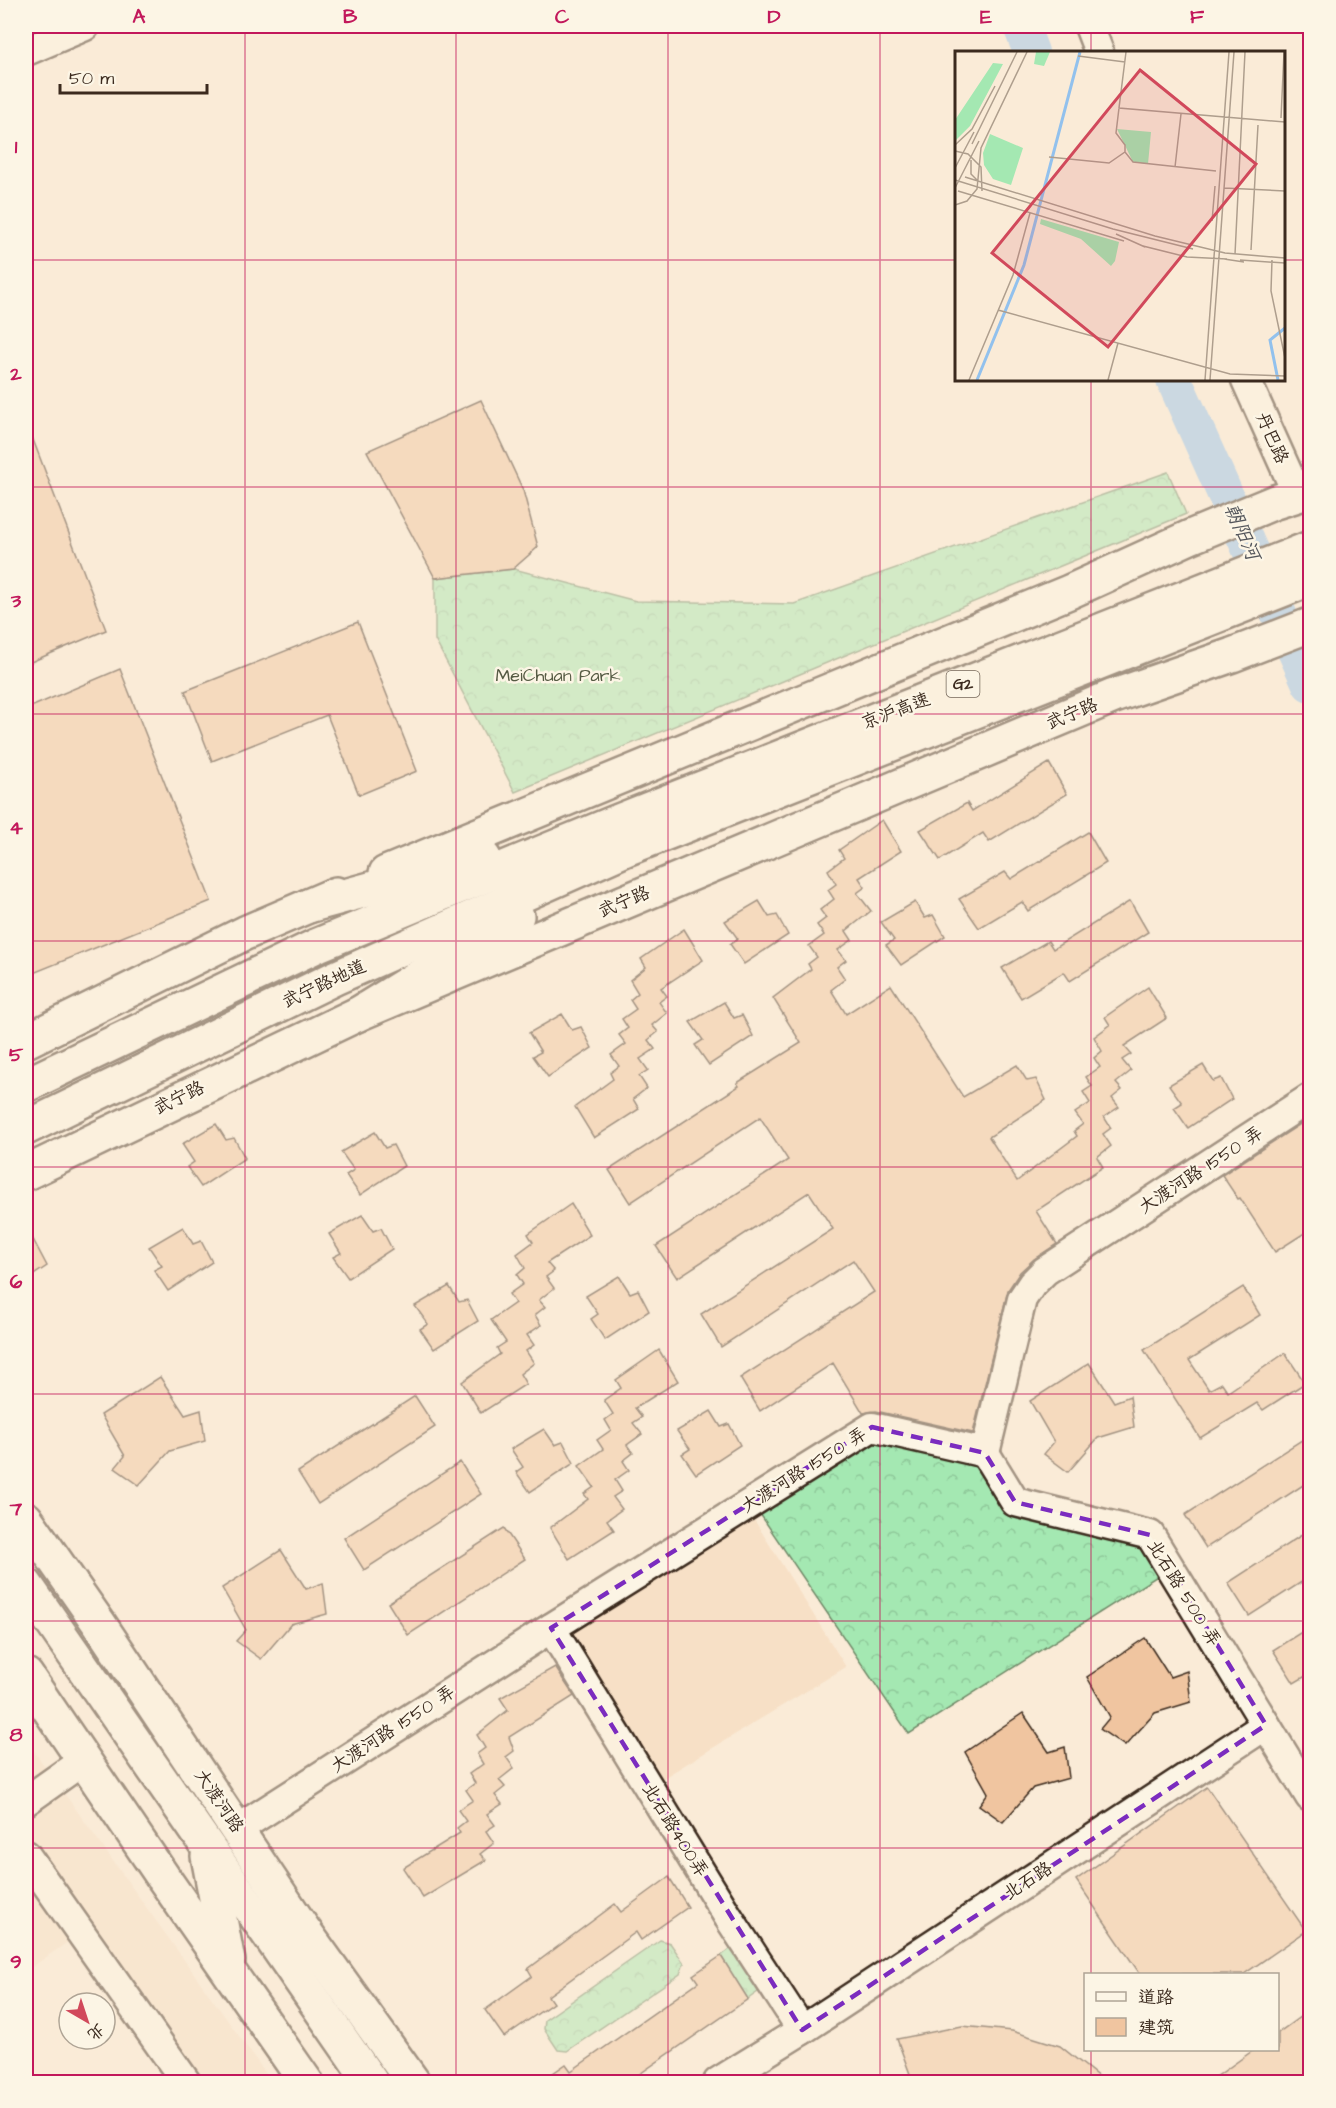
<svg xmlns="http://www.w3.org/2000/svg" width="1336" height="2108" font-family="'Architects Daughter','LXGW WenKai TC',sans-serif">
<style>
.built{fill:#f7e0c6}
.forest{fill:url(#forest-crowns);stroke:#708968;stroke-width:1.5}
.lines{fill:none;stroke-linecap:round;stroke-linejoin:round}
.river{stroke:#92c1ed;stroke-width:36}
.building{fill:#f0c5a0;stroke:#3b2a1e;stroke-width:1.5}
.minor-casing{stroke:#3b2a1e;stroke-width:33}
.major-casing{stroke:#3b2a1e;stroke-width:38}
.highway-casing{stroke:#3b2a1e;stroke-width:38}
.minor{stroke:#fcf5e5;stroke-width:28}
.major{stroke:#fcf5e5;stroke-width:33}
.highway{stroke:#fcf5e5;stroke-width:33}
.marked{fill:none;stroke:#7b2cbf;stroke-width:4.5;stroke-dasharray:12 8;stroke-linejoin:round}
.grid{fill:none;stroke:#c2185b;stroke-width:1.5;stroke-opacity:0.55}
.labels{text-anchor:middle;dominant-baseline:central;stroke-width:5;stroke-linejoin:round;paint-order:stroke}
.shield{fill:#fcf5e5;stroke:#75675a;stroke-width:1.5}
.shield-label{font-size:16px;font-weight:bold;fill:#3b2a1e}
.street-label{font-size:18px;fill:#3b2a1e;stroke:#fcf5e5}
.park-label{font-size:18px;fill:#555a43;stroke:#fcf5e5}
.water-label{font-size:20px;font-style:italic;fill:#55575c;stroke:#fcf5e5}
.inset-river{fill:none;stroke:#92c1ed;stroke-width:3}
.inset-road{fill:none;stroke:#ae9e8d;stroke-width:1.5}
.view{fill:#d1495b;fill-opacity:0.15;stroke:#d1495b;stroke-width:3}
.inset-edge{fill:none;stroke:#3b2a1e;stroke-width:3}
.neatline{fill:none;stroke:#c2185b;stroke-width:2}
.grid-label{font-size:20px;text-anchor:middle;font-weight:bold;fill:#c2185b}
</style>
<defs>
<pattern id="forest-crowns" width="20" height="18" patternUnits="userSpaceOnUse" patternTransform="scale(1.5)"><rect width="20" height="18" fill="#a4e8b2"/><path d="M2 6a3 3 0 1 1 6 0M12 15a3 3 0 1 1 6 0" fill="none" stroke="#8ec799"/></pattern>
</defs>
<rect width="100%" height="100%" fill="#faebd7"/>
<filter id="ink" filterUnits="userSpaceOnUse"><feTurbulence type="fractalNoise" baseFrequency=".0167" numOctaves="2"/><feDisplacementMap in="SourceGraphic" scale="12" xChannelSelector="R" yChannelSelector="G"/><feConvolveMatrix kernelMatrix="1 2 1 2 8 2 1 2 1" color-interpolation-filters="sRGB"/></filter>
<g filter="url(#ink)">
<g class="built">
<path d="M748 1510 846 1667 660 1780 561 1629Z"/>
<path d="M26 1740 272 2082H195L26 1846Z"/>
<path d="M26 1855 81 1933 26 1971Z"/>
</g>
<g class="forest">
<path d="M1168 472 1186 514 515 792 435 640V578L514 569 636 601 794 604Z"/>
<path d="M872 1427 985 1453 1015 1502 1150 1535 1170 1568 909 1734 752 1502Z"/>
<path d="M660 1940 670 1943 684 1963 680 1974 567 2051 558 2050 544 2029 545 2020Z"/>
<path d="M734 1946 762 1989 748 1999 721 1956Z"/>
</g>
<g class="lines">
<g class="river">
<path d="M1021 26 1031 52"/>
<path d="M1174 380 1310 684"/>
</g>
</g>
<g class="building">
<path d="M481 400 523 490 538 547 513 569 435 578 367 451Z"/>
<path d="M27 424 106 630 26 664V425Z"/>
<path d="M358 622 417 771 359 795 327 715 212 761 185 691Z"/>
<path d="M120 669 211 901 26 976V709Z"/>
<path d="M1049 763 1067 794 989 842 983 833 940 860 920 830 967 803 972 811Z"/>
<path d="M882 820 901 851 859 878 865 887 857 893 871 911 846 931 852 940 838 950 846 960 837 967 845 979 831 990 846 1014 891 985 963 1097 1017 1065 1027 1081 1036 1079 1046 1100 989 1137 1017 1181 1077 1136 1074 1131 1083 1124 1075 1113 1090 1103 1083 1092 1092 1086 1086 1077 1100 1067 1094 1058 1102 1051 1094 1037 1110 1025 1105 1017 1148 987 1167 1018 1124 1046 1131 1054 1122 1060 1131 1071 1116 1083 1122 1090 1112 1098 1119 1107 1104 1117 1111 1128 1103 1134 1111 1146 1097 1157 1103 1167 1036 1211 1057 1244 1034 1259 1020 1272 1008 1290 973 1433 876 1411 863 1413 833 1363 760 1411 740 1378 874 1292 853 1260 721 1347 701 1314 833 1229 809 1192 677 1278 656 1246 788 1160 760 1117 630 1203 609 1170 739 1086 737 1083 801 1043 773 998 811 969 808 964 817 957 809 946 824 935 817 925 826 918 820 910 834 899 828 890 836 884 828 870 844 858 839 850Z"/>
<path d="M1088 832 1106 863 1028 911 1022 902 979 928 959 899 1005 872 1011 879Z"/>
<path d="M759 901 769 917 777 915 788 935 744 964 730 944 738 939 725 921Z"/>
<path d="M1130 901 1148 932 1070 981 1064 972 1021 998 1002 968 1048 941 1053 949Z"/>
<path d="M915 902 925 918 933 915 945 936 901 965 886 945 894 940 881 922Z"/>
<path d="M684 929 703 960 661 988 667 996 659 1002 667 1013 652 1025 658 1032 648 1040 655 1049 640 1059 648 1070 639 1076 647 1088 633 1099 639 1109 594 1138 575 1107 613 1079 610 1073 619 1066 611 1055 626 1044 619 1035 628 1028 622 1019 636 1009 630 1000 638 993 630 980 646 967 641 959Z"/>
<path d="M724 1002 734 1018 742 1015 753 1036 709 1065 695 1045 703 1040 690 1022Z"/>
<path d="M562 1014 572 1030 581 1027 592 1048 548 1077 533 1056 541 1052 529 1033Z"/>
<path d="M1203 1065 1213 1081 1221 1078 1232 1099 1188 1128 1174 1108 1182 1103 1169 1085Z"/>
<path d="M1311 1117V1229L1275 1252 1240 1198 1238 1199 1222 1175Z"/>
<path d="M216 1124 226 1140 234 1138 245 1158 201 1187 187 1167 194 1162 182 1144Z"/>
<path d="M375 1132 385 1148 393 1145 404 1166 360 1195 346 1175 354 1170 341 1152Z"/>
<path d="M571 1204 590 1235 547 1263 554 1271 546 1277 554 1288 539 1300 545 1307 535 1315 541 1325 527 1335 534 1345 526 1351 534 1363 520 1374 526 1384 481 1413 462 1382 500 1354 497 1348 506 1342 491 1320 515 1303 509 1294 523 1284 517 1275 525 1268 517 1254 533 1242 528 1234Z"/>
<path d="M362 1215 373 1231 381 1228 392 1249 348 1278 333 1257 341 1253 329 1234Z"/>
<path d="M26 1226 47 1266 26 1280Z"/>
<path d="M183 1227 193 1244 201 1241 212 1262 168 1291 154 1270 162 1266 149 1247Z"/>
<path d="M619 1276 630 1293 638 1290 649 1311 605 1340 591 1319 598 1314 586 1296Z"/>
<path d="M449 1286 459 1302 467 1300 478 1321 434 1349 420 1329 428 1324 415 1306Z"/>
<path d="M1243 1287 1260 1315 1189 1360 1209 1390 1222 1383 1228 1392 1285 1353 1305 1383 1263 1410 1257 1403 1200 1438 1144 1350Z"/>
<path d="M659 1350 678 1381 635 1408 642 1417 633 1423 642 1434 627 1445 633 1453 623 1461 629 1470 615 1480 622 1491 613 1497 622 1509 607 1520 614 1530 569 1559 550 1528 588 1499 584 1494 594 1487 579 1466 603 1449 597 1440 611 1430 605 1420 613 1414 604 1400 621 1388 616 1380Z"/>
<path d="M1089 1363 1114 1402 1130 1396 1134 1427 1098 1438 1068 1472 1044 1454 1054 1442 1030 1401Z"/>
<path d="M160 1377 185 1415 201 1410 205 1441 170 1451 139 1485 115 1468 125 1456 101 1415Z"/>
<path d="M415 1396 435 1427 318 1504 298 1472Z"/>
<path d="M711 1411 721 1427 729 1424 740 1445 696 1474 682 1454 690 1449 677 1431Z"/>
<path d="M544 1429 555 1445 563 1442 574 1463 530 1492 516 1472 523 1467 511 1449Z"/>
<path d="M1311 1434V1480L1206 1548 1185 1515Z"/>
<path d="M460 1462 481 1494 364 1570 344 1538Z"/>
<path d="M504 1528 525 1559 408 1635 388 1603Z"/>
<path d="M1311 1529V1576L1249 1616 1228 1583Z"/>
<path d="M281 1550 306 1589 323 1583 327 1614 291 1624 261 1659 236 1641 246 1630 222 1588Z"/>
<path d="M1311 1626V1673L1294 1683 1273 1650Z"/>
<path d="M1145 1638 1170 1677 1187 1671 1191 1702 1155 1713 1125 1746 1100 1729 1110 1717 1087 1677Z"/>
<path d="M555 1667 574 1696 509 1737 514 1751 506 1757 514 1768 499 1780 505 1787 495 1795 502 1804 487 1814 495 1825 486 1831 494 1843 480 1854 486 1860 423 1898 403 1868 460 1833 457 1828 466 1821 458 1810 473 1800 466 1790 475 1783 469 1774 483 1764 477 1754 485 1748 477 1735 508 1710 500 1698Z"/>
<path d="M1023 1713 1049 1752 1065 1747 1069 1778 1033 1788 1003 1822 979 1805 988 1793 965 1752Z"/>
<path d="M1207 1787 1306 1931 1244 1974H1140L1076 1880Z"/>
<path d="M669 1877 688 1907 641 1940 636 1932 548 1996 553 2003 504 2037 485 2010 532 1976 528 1969 615 1904 621 1912Z"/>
<path d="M721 1956 748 1999 628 2082H540L566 2064 571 2071 698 1982 693 1975Z"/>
<path d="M1311 2009V2082H1209L1255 2049H1278V2033Z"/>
<path d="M962 2026 1012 2031 1060 2046 1105 2082H997L964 2078 944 2082H913L897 2039Z"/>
</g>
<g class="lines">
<g class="minor-casing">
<g id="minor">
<path d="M1089 26 1099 52"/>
<path d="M26 51 85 26"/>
<path d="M1246 380 1298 496"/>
<path d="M985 1453 1015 1502 1150 1535 1266 1725"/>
<path d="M551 1628 729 1918 802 2030"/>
<path d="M26 1801 84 1760"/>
<path d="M238 1829 551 1628 872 1427 985 1453 1022 1299 1032 1284 1045 1271 1310 1098"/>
<path d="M26 1855 186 2082"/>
<path d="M718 2082 802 2030 1266 1725 1310 1797"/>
</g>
</g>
<g class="major-casing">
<g id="major">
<path d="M386 873 1069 592 1190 537 1275 502 1310 491"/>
<path d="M26 1041 245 933 336 894"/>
<path d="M26 1173 358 1014 1114 696 1232 655 1310 625"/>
<path d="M26 1519 100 1625 301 1926 413 2082"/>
<path d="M26 1585 371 2082"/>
<path d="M26 1675 165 1880 306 2082"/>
<path d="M208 1856 228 1961"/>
</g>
</g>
<g class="highway-casing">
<g id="highway">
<path d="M308 906 484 858"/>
<path d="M358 1014 517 916"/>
<path d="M26 1085 318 945 616 822 1310 548"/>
<path d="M26 1128 335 978 626 849 1310 579"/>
</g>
</g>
<use href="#minor" class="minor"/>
<use href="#major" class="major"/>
<use href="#highway" class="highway"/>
</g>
</g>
<path d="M0 0H1336V2108H0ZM872 1427 985 1453 1015 1502 1150 1535 1266 1725 802 2030 551 1628Z" fill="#faebd7" fill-opacity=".55" fill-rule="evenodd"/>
<path class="marked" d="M872 1427 985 1453 1015 1502 1150 1535 1266 1725 802 2030 551 1628Z"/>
<path class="grid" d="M245 26V2082M456 26V2082M668 26V2082M880 26V2082M1091 26V52M26 260H956M1284 260H1310M1091 380V1974M26 487H1310M26 714H1310M26 941H1310M26 1167H1310M26 1394H1310M26 1621H1310M26 1848H1310M1091 2050V2082"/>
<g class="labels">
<rect class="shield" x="946.5" y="671" width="33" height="26" rx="4.5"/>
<g class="shield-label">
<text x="963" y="684">G2</text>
</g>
<g class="street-label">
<text transform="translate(1272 438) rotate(66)">丹巴路</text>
<text transform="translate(896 711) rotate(-21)">京沪高速</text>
<text transform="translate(1072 714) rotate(-23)">武宁路</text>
<text transform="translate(624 902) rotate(-23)">武宁路</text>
<text transform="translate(324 984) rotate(-25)">武宁路地道</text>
<text transform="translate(179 1098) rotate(-26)">武宁路</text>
<text transform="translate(1201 1170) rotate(-33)">大渡河路 1550 弄</text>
<text transform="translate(804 1470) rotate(-32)">大渡河路 1550 弄</text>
<text transform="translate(1184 1593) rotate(58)">北石路 500 弄</text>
<text transform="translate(393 1729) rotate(-33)">大渡河路 1550 弄</text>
<text transform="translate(219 1801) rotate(56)">大渡河路</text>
<text transform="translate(675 1830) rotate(58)">北石路400弄</text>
<text transform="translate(1028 1881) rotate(-33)">北石路</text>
</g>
<g class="park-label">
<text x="558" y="675">MeiChuan Park</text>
</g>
<g class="water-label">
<text transform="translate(1242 532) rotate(66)">朝阳河</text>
</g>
</g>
<g transform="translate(955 51)">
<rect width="330" height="330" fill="#faebd7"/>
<path d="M38 12 48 13 15 75 0 90V69ZM162 78 196 81 193 113 178 111ZM35 83 68 97 56 134 38 128 29 114 28 102ZM86 168 164 191 160 210 156 215 126 188 85 173Z" fill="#a4e8b2"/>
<path d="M81 1H95L89 15 79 13Z" fill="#a4e8b2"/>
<path class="inset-river" d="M22 329 69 214 125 1M323 329 315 289 330 277"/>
<path class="inset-road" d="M171 1 164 57 330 71M123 5 170 11M164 57 161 82 170 94V101M326 67 329 1M17 93 62 1M0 94 17 78 40 35M0 100 13 103 26 116 27 140M94 106 154 112 170 101 178 111 261 120M16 109V123L22 129M220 116 226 63M0 117 19 81M10 126 200 185 270 202 330 207M0 129 158 178 238 198M0 137 24 90M269 137 330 140M3 140 169 190M0 154 12 150 22 138 26 97 72 1M257 170 260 135M161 183 190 196M188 195 232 206 272 208M296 199 303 74M280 203 290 1M269 208 289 211M285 209 330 212M317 209 316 240 330 307M43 259 275 323 330 325M14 329 58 224 75 162M153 329 163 292M250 329 274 1M255 329 279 1"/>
<path class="view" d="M185 19 301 113 153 296 37 202Z"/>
<rect width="330" height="330" class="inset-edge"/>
</g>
<rect width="1336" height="2108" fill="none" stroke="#fcf5e5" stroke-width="66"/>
<rect x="1084" y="1973" width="195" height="78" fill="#fcf5e5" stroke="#afa495" stroke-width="1.5"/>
<rect x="1096" y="1992" width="30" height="9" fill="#fcf5e5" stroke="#afa495" stroke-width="1.5"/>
<text x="1138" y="2003" font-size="18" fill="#3b2a1e">道路</text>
<rect x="1096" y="2018" width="30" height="18" fill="#f0c5a0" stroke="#afa495" stroke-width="1.5"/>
<text x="1138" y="2033" font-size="18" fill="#3b2a1e">建筑</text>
<g transform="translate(87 2021) rotate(141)"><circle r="28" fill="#fcf5e5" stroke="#afa495" stroke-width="1.5"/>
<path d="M0-4.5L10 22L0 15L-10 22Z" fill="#d1495b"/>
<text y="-9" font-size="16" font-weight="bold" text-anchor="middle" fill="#3b2a1e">北</text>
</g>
<path d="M60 84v9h147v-9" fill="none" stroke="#3b2a1e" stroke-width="3"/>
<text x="69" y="84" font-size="18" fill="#3b2a1e" stroke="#fcf5e5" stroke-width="4.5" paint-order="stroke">50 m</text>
<rect x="33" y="33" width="1270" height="2042" class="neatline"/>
<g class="grid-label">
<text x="139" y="23">A</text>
<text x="350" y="23">B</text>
<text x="562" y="23">C</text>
<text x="774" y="23">D</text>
<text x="986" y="23">E</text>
<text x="1197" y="23">F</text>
<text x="16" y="153">1</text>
<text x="16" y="380">2</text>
<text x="16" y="607">3</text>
<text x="16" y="834">4</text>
<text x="16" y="1061">5</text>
<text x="16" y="1288">6</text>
<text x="16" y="1515">7</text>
<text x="16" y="1741">8</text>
<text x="16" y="1968">9</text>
</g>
</svg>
